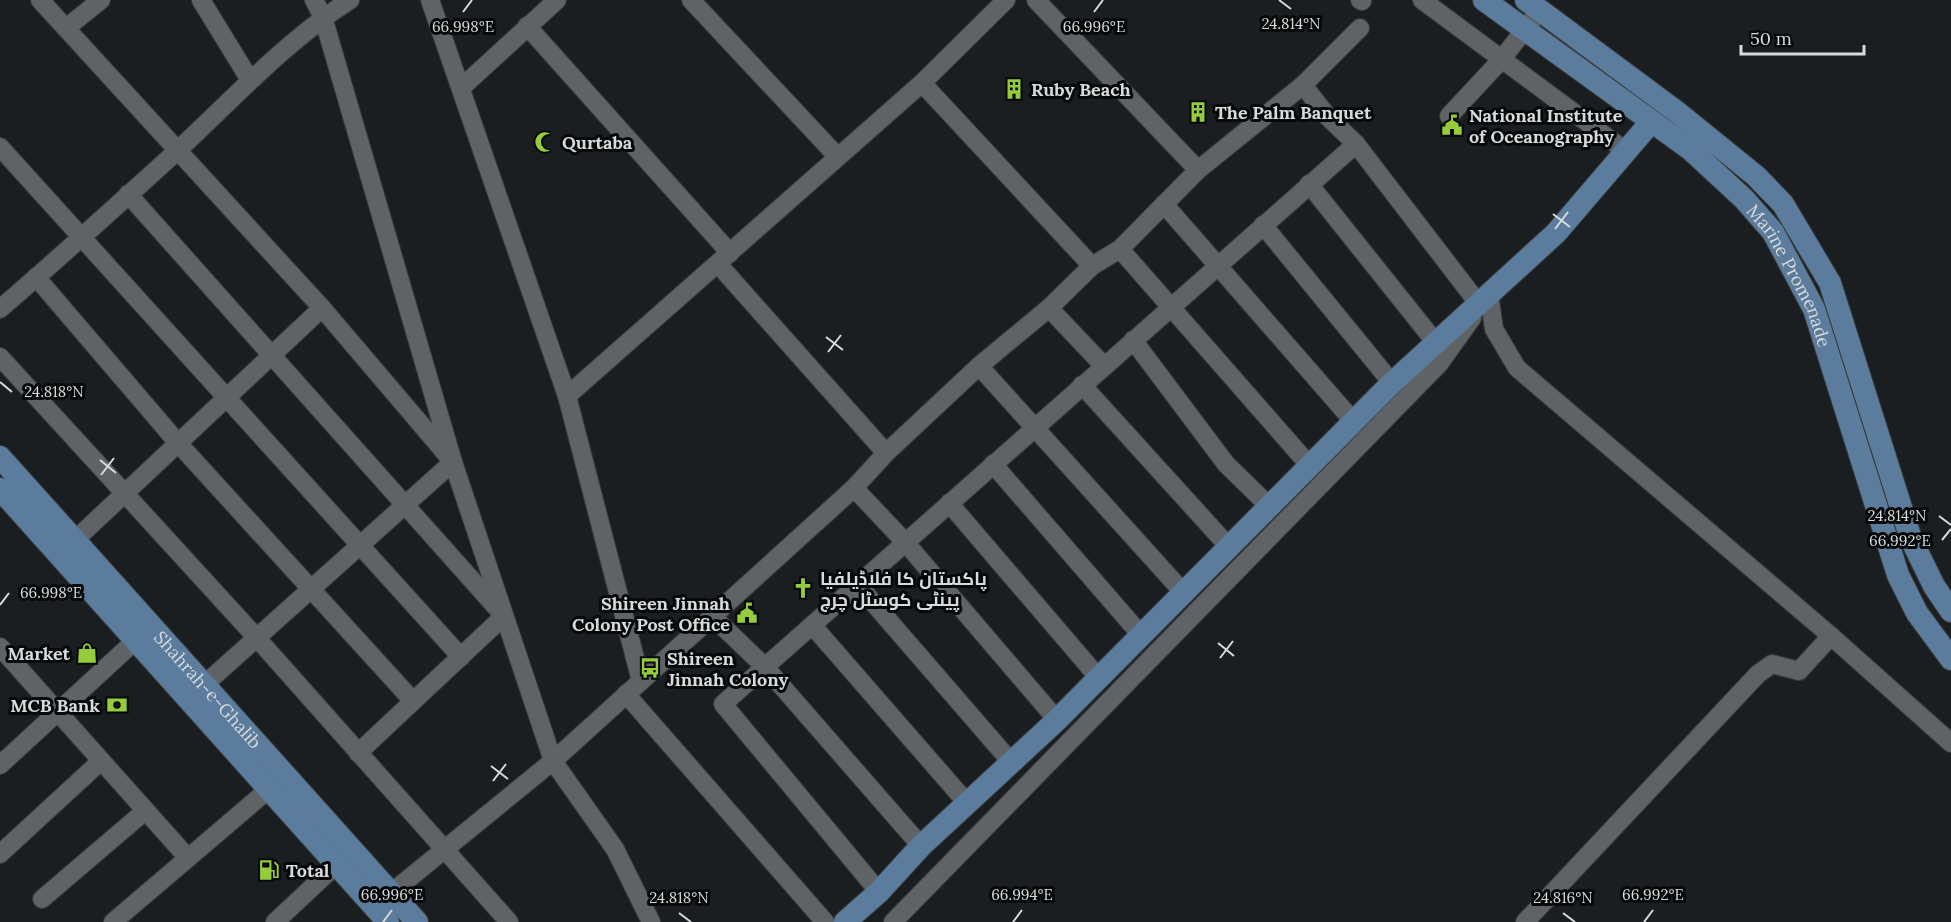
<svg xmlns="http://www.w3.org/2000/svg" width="1951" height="922" font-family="Lora,Cairo,serif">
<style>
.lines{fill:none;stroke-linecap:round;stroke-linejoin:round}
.minor-casing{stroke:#383b3c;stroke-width:20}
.major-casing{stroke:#383b3c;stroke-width:24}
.minor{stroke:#5f6365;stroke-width:18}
.major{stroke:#5b7c9c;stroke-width:22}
.ticks{fill:none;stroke:#d8dbdc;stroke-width:2}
.labels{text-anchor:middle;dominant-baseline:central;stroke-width:6;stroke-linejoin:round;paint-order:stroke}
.poi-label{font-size:18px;font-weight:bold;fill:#d8dbdc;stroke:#070809;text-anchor:start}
.street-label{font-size:18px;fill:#d8dbdc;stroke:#070809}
.ticks-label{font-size:15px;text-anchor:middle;fill:#d8dbdc;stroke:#070809;stroke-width:6;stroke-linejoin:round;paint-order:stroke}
</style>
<rect width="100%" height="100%" fill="#1b1e20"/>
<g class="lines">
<g class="minor-casing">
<g id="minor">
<path d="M40 0 322 308 453 462 205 684"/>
<path d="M201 0 250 80"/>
<path d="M314 0 323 17 453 462 553 761 615 849 651 922"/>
<path d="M430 0 567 396 641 681"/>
<path d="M691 0 837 156"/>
<path d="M1036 0 1198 170"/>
<path d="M1360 0 1362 1"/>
<path d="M1422 0 1627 152"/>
<path d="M527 26 730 253"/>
<path d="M66 28 101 0"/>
<path d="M922 83 1092 266"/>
<path d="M1303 85 1328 117 1356 144 1478 303"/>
<path d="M461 88 557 0"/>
<path d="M1449 116 1502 59 1532 20"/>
<path d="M0 147 461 657"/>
<path d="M1309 184 1436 343"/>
<path d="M128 194 504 616 358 753"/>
<path d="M1164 204 1354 422"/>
<path d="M1263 225 1392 383"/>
<path d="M1120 249 1310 466"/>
<path d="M718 264 886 453"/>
<path d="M36 277 178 443 413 701"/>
<path d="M1489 294 1494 329 1517 368 1831 636 1951 743"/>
<path d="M1049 308 1104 366"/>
<path d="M0 309C60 257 119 204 178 150 234 98 286 41 350 0"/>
<path d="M1133 340 1226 464 1270 507"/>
<path d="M0 357 256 637 509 922"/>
<path d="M979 366 1182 591"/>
<path d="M1082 385 1230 548"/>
<path d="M567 396 922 83 1006 0"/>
<path d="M993 464 1141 635"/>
<path d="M854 488 905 542 1057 720"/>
<path d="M949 503 1098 677"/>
<path d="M75 540 322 308"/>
<path d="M857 584 1012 763"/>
<path d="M713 617 765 667 921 846"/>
<path d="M812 625 967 803"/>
<path d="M0 647 188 858"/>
<path d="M626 694 825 922"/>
<path d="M0 765 136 640"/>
<path d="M0 854 101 761"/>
<path d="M879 892 723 704 1356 144"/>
<path d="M391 893 553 761 854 488 886 453 979 366 1049 308 1092 266 1120 249 1198 170 1303 85 1360 28"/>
<path d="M42 899 145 811"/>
<path d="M113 922 269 789"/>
<path d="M275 922 337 864"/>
<path d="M893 922 1439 364 1472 318"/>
<path d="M1525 922 1758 674 1772 664 1799 671 1831 636"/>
</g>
</g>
<g class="major-casing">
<g id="major">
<path id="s1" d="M1484 0 1690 149 1744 199 1773 232 1814 309 1898 575 1917 613 1951 659"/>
<path d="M1526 0 1677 112 1756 176 1783 204 1830 283 1911 539 1934 586 1951 611"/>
<path id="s2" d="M0 457 417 922"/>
<path d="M0 489 388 922"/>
<path d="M845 922 879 892 921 846 1057 720 1392 383 1556 233 1651 122"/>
</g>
</g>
<use href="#minor" class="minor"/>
<use href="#major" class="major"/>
</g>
<path class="ticks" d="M1279 0 1291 9M463 12 472 0M1094 12 1103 0M1553 214 1570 227M1555 229 1568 212M826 337 843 350M828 352 841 335M0 382 12 392M100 460 116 473M101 475 114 458M1939 516 1951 525M1942 540 1951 529M0 605 9 593M1218 643 1234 656M1220 658 1233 641M491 766 508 779M493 781 506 764M679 913 691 922M1563 913 1575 922M383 922 392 910M1013 922 1022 910M1644 922 1653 910"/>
<defs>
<g id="building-bare" transform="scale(1.62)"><path d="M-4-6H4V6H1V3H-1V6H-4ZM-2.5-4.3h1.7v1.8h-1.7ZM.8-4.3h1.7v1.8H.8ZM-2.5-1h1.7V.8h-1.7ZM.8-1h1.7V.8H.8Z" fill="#94cc3c" stroke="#070809" stroke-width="2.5" paint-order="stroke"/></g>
<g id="civic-bare" transform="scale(1.62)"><path d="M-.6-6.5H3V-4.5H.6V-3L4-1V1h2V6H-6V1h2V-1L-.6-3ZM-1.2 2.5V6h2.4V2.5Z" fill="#94cc3c" stroke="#070809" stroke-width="2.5" paint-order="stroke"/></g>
<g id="mosque-bare" transform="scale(1.62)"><path d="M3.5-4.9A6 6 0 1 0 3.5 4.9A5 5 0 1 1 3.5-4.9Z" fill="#94cc3c" stroke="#070809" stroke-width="2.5" paint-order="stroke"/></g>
<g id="church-bare" transform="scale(1.62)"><path d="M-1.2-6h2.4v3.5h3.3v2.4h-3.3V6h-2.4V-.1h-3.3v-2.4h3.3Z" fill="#94cc3c" stroke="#070809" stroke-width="2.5" paint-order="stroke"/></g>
<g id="shop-bare" transform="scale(1.62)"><path d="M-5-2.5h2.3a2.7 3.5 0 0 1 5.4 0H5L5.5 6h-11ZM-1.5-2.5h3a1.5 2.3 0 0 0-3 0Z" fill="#94cc3c" stroke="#070809" stroke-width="2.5" paint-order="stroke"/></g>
<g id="bus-bare" transform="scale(1.62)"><path d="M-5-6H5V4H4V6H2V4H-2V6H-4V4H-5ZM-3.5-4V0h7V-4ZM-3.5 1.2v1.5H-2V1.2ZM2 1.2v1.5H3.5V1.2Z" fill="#94cc3c" stroke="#070809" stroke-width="2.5" paint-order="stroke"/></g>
<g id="bank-bare" transform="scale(1.62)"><path d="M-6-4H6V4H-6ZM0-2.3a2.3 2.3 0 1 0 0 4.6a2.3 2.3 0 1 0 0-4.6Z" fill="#94cc3c" stroke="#070809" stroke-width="2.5" paint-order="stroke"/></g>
<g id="fuel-bare" transform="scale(1.62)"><path d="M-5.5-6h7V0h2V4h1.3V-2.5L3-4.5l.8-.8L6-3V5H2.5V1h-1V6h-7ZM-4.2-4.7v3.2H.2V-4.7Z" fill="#94cc3c" stroke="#070809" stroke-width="2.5" paint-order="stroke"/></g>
</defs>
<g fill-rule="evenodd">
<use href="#building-bare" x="1014" y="89"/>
<use href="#building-bare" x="1198" y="112"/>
<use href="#civic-bare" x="1452" y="125"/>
<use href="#mosque-bare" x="545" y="142"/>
<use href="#church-bare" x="803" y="588"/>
<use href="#civic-bare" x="747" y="613"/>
<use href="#shop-bare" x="87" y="653"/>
<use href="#bus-bare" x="650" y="668"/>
<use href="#bank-bare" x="117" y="705"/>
<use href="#fuel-bare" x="269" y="870"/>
</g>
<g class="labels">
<g class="poi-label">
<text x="1031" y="89">Ruby Beach</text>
<text x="1215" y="112">The Palm Banquet</text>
<text x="1469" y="115">National Institute<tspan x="1469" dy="21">of Oceanography</tspan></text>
<text x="562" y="142">Qurtaba</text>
<text x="820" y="578">پاکستان کا فلاڈیلفیا<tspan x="820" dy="21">پینٹی کوسٹل چرچ</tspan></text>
<text x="730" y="603" text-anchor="end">Shireen Jinnah<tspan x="730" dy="21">Colony Post Office</tspan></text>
<text x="70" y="653" text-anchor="end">Market</text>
<text x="667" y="658">Shireen<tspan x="667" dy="21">Jinnah Colony</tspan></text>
<text x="100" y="705" text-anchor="end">MCB Bank</text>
<text x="286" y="870">Total</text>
</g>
<g class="street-label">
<text stroke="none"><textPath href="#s1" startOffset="418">Marine Promenade</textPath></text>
<text stroke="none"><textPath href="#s2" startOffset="312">Shahrah-e-Ghalib</textPath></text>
</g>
</g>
<g class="ticks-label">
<text x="1291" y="29">24.814°N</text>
<text x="463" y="32">66.998°E</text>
<text x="1094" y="32">66.996°E</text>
<text x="54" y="397">24.818°N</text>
<text x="1897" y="521">24.814°N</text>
<text x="1900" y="546">66.992°E</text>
<text x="51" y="598">66.998°E</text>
<text x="392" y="900">66.996°E</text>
<text x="1022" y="900">66.994°E</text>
<text x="1653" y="900">66.992°E</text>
<text x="679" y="903">24.818°N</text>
<text x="1563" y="903">24.816°N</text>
</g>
<path d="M1741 45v9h123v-9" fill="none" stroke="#d8dbdc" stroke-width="3"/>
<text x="1750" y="45" font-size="18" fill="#d8dbdc" stroke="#070809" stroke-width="4.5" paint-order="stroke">50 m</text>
</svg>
